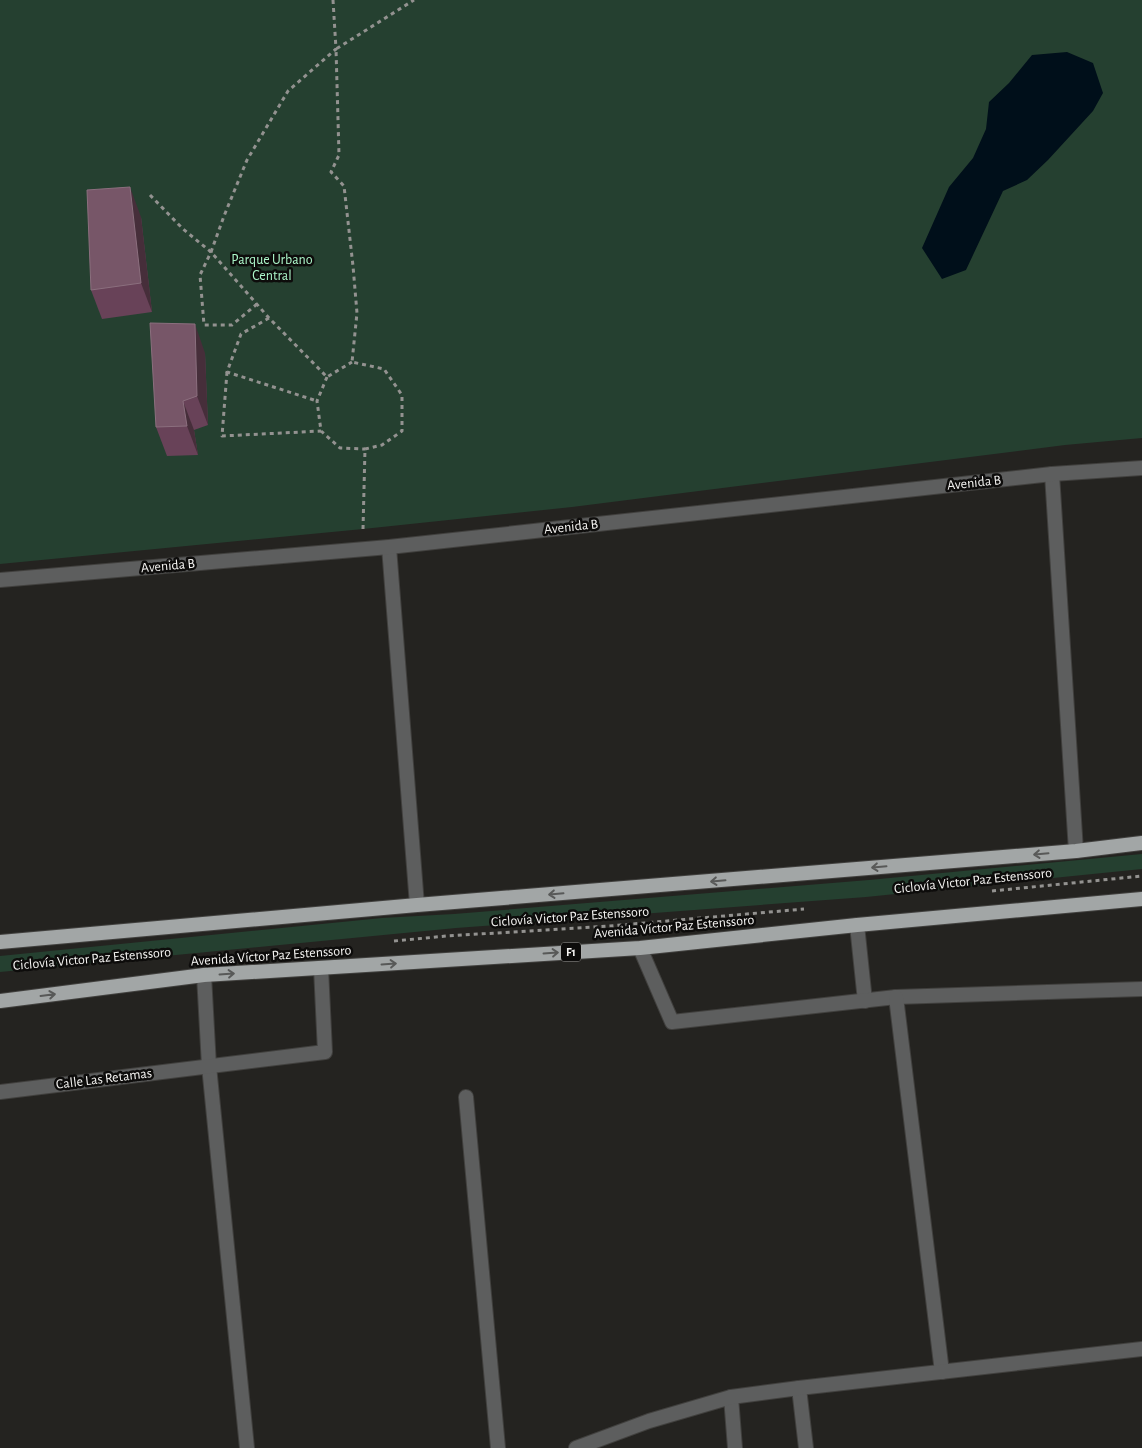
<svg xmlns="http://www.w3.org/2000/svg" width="1142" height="1448" font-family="'Alegreya Sans',sans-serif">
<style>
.green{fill:#254030}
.water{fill:#000f1a}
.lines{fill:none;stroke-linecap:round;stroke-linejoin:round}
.minor-casing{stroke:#41403e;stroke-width:16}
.tertiary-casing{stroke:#41403e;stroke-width:16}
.trunk-casing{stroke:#41403e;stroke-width:16}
.path{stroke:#939290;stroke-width:3;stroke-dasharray:4 4;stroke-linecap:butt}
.minor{stroke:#5d5e5e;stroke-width:14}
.tertiary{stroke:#5d5e5e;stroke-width:14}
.trunk{stroke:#a2a6a6;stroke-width:14}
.wall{fill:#684258}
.shaded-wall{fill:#462e3a}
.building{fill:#775668;stroke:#8b6f7e}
.oneway{stroke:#585958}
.labels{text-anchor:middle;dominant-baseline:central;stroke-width:5;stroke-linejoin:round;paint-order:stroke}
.shield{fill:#0d0c0b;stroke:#b0afad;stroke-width:1}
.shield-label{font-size:12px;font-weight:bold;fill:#f6f5f3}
.park-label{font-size:14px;fill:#acf6c9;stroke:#0d0c0b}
.street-label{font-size:14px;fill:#f6f5f3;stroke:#0d0c0b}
</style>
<rect width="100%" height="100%" fill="#242320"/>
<g class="green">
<path d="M0 0H1142V438L1065 445 572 507 363 529 0 564Z"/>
<path d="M1142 854V869L866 897 456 928 0 972V956L382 918 454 914 869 880Z"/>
</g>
<path class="water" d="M1067 52 1093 63 1103 93 1093 111 1048 160 1027 180 1003 191 966 270 942 279 922 248 949 187 973 158 986 129 989 102 1009 83 1032 55Z"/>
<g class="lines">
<g class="minor-casing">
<g id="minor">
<path d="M1052 474 1076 851"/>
<path d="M389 547 417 905"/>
<path d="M0 580 389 547 1052 474 1142 468"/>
<path d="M857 925 865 1001"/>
<path d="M640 948 672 1022 896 997 1142 989"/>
<path d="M204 975 209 1066 247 1448"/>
<path d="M896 997 942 1372"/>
<path d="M0 1092 325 1052 321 968"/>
<path d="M466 1097 498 1448"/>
<path d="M799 1388 806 1448"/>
<path d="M731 1397 735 1448"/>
</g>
</g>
<g class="tertiary-casing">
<path id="tertiary" d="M576 1448 649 1421 731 1397 799 1388 1142 1349"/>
</g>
<g class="trunk-casing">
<g id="trunk">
<path d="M0 942 417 905 1076 851 1142 843"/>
<path d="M0 1001 204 975 640 948 857 925 1142 899"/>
</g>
</g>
<g class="path">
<path d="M333 0 336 49 288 91 247 160 224 216 211 252 269 318 327 377 352 362"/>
<path d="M150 195 183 229 211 252 200 275 204 325H232L257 304"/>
<path d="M269 318 241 334 227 372 317 401"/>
<path d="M227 372 222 436 321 431"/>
<path d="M327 377 317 401 321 431 340 448 365 449"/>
<path d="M363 529 365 449 382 445 402 431V395L384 369 352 362 357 313 353 266 344 186 331 172 339 155 336 49 414 0"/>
<path d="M992 891 1142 876"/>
<path d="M394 941 447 936 610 926 804 909"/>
</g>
<use href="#minor" class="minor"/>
<use href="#tertiary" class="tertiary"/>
<use href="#trunk" class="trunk"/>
</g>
<g class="wall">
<path d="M141 217 152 312 102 319 91 290Z"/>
<path d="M205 353 208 425 194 430 198 455 167 456 156 427Z"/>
</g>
<g class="shaded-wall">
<path d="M130 187 141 217 152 312 141 283Z"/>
<path d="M195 324 205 353 208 425 197 396Z"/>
<path d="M183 401 194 430 198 455 187 426Z"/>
</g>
<g class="building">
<path d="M130 187 141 283 91 290 87 190Z"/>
<path d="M150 323 195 324 197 396 183 401 187 426 156 427Z"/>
</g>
<defs><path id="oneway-shaft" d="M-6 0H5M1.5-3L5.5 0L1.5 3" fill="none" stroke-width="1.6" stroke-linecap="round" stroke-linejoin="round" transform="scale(1.25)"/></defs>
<g class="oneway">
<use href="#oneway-shaft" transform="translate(1041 854) rotate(175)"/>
<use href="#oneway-shaft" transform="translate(879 867) rotate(175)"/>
<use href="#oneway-shaft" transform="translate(718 881) rotate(175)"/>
<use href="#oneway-shaft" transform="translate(556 894) rotate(175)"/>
<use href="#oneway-shaft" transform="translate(551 953) rotate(-4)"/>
<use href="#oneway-shaft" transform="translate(389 964) rotate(-4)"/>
<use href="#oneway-shaft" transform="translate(227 974) rotate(-4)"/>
<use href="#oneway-shaft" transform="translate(48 995) rotate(-7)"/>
</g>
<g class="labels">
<rect class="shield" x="561" y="942.5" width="20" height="19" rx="4"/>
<g class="shield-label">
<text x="571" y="952">F1</text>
</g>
<g class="park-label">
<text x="272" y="260">Parque Urbano<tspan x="272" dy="16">Central</tspan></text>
</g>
<g class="street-label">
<text transform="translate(974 483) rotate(-6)">Avenida B</text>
<text transform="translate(571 527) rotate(-6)">Avenida B</text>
<text transform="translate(168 566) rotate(-5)">Avenida B</text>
<text transform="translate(973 881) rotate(-6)">Ciclovía Victor Paz Estenssoro</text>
<text transform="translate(570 917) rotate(-4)">Ciclovía Victor Paz Estenssoro</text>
<text transform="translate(674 927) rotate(-5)">Avenida Víctor Paz Estenssoro</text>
<text transform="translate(271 956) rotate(-4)">Avenida Víctor Paz Estenssoro</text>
<text transform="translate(92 959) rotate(-5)">Ciclovía Victor Paz Estenssoro</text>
<text transform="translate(104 1079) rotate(-7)">Calle Las Retamas</text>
</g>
</g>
</svg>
